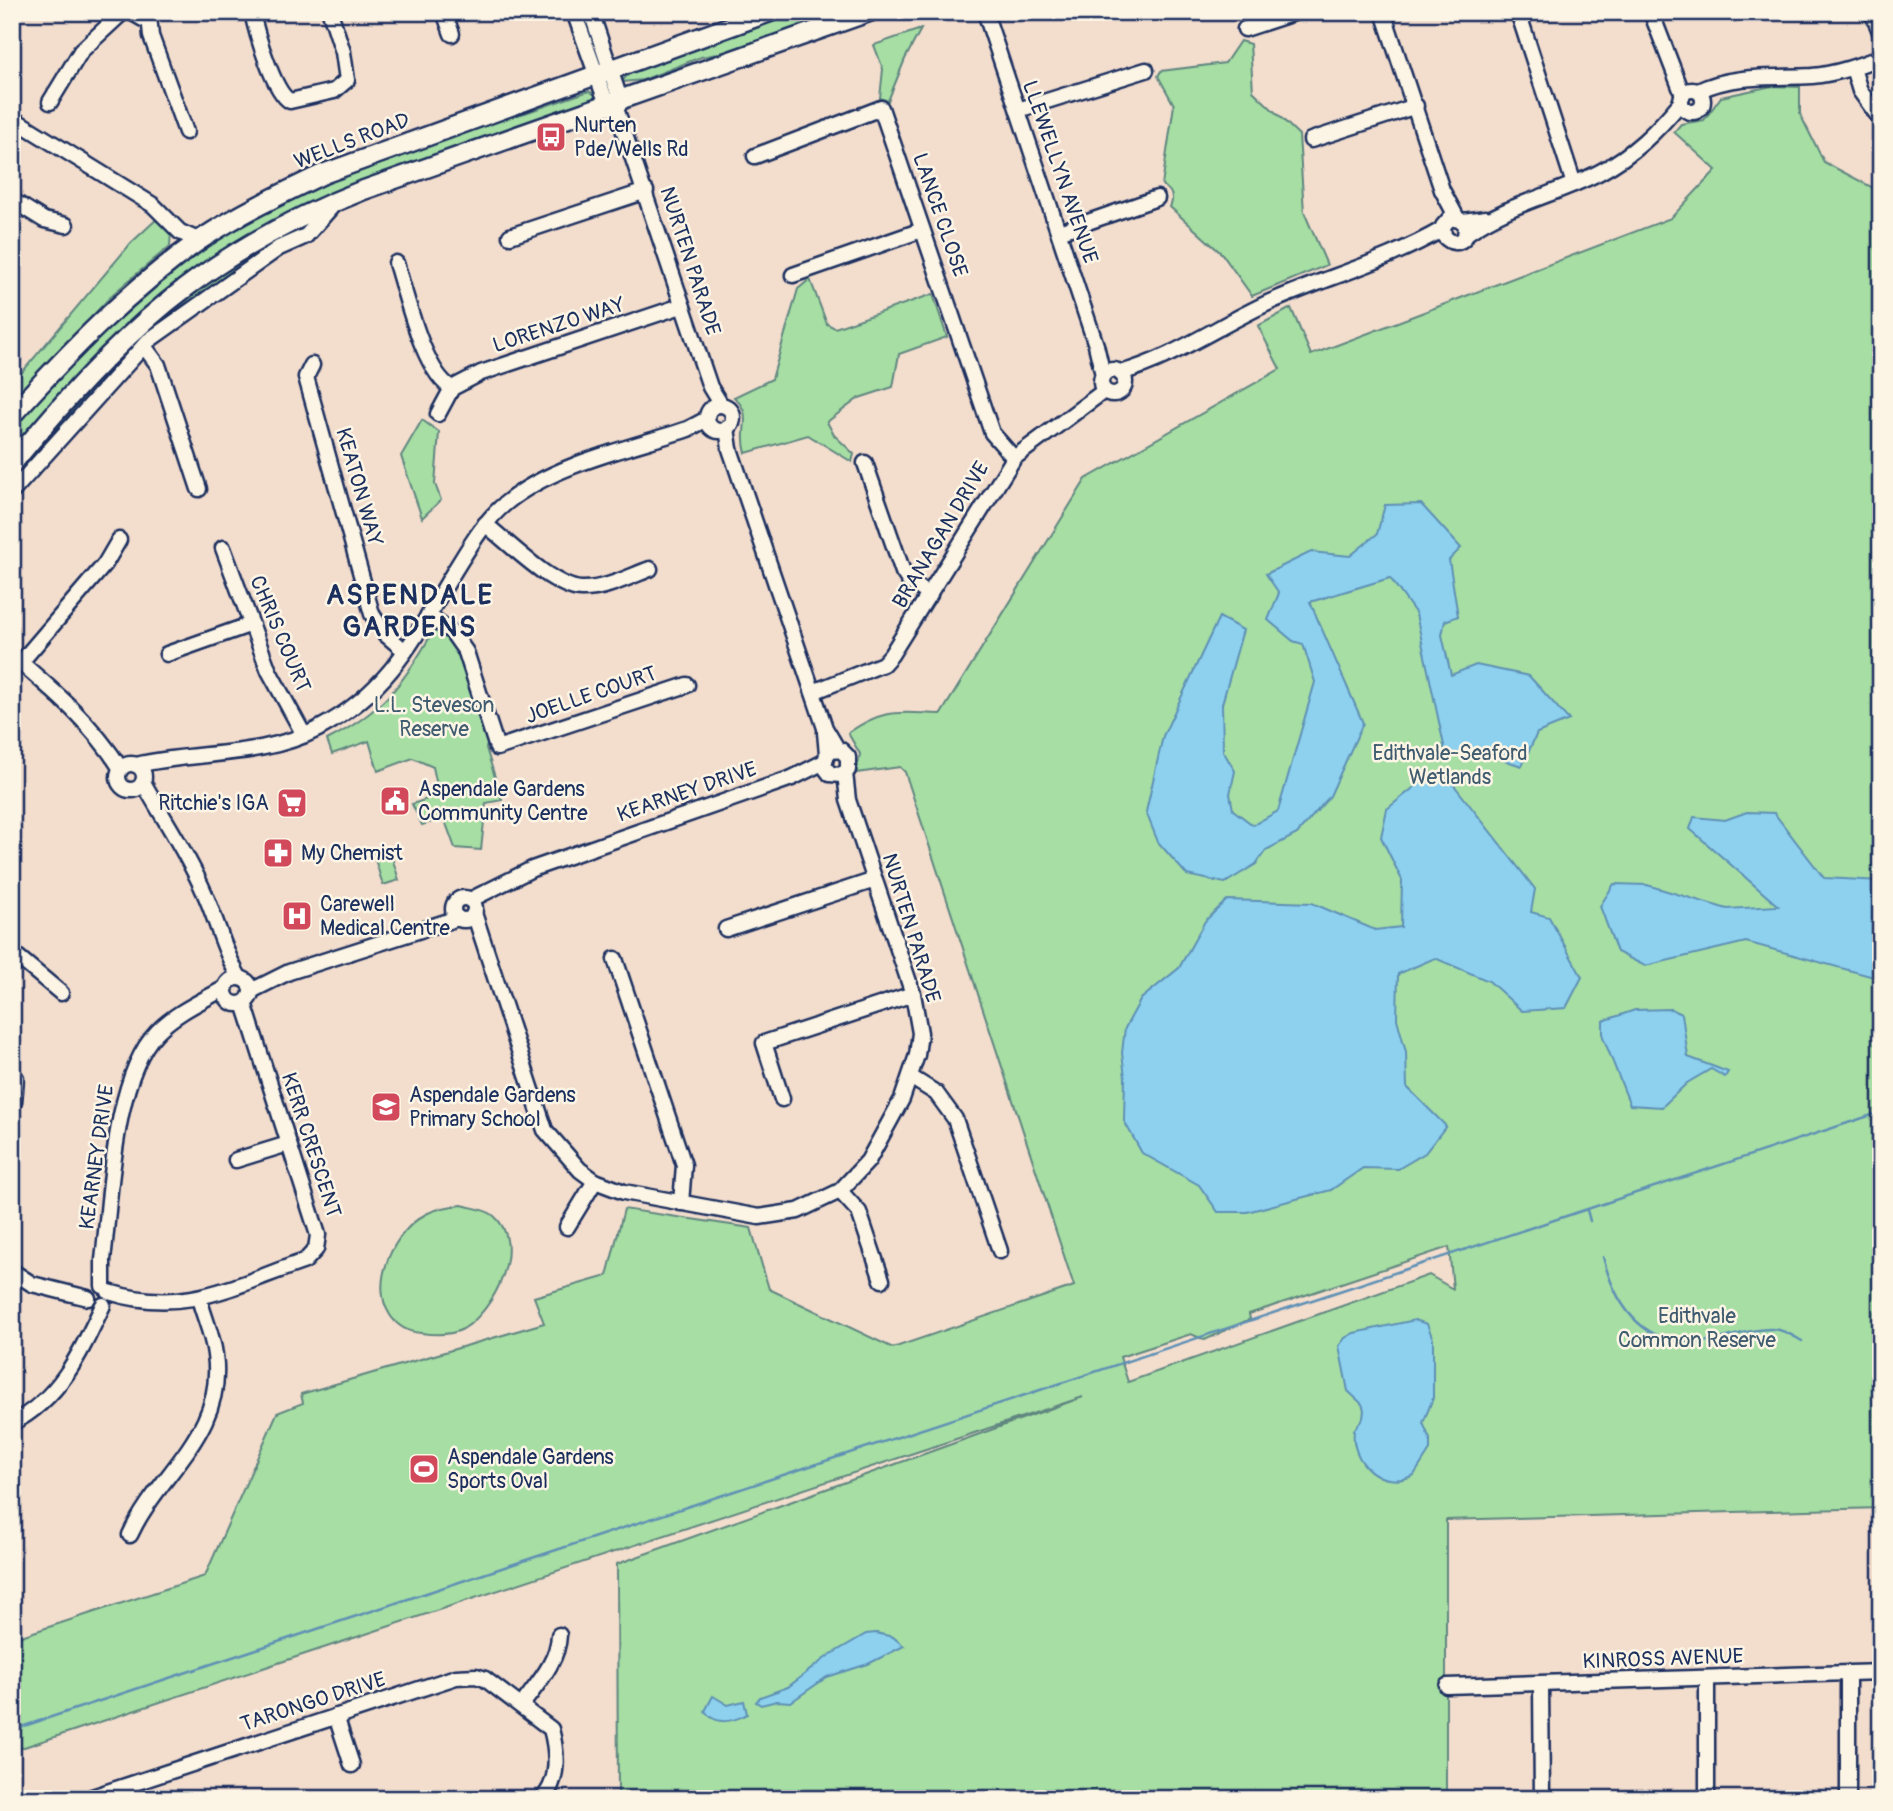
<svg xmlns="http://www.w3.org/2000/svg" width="1893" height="1811" font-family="Pangolin,sans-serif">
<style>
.green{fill:#a6dea3;stroke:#608680;stroke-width:2;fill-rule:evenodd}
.water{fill:#8dd1ef;stroke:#5f90b5;stroke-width:2}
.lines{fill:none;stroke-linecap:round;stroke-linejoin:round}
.stream{stroke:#5f90b5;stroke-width:2.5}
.minor-casing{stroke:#1b2f5e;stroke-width:19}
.major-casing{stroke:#1b2f5e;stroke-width:23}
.minor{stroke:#fcf5e5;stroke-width:14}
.major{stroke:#fcf5e5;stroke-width:18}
.labels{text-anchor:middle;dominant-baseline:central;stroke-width:5;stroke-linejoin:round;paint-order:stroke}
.poi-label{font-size:21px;fill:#1b2f5e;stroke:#fcf5e5;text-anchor:start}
.street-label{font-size:21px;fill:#1b2f5e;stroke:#fcf5e5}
.park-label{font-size:21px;fill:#3e5b6f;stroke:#fcf5e5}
.district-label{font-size:28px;font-weight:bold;letter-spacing:2px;fill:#1b2f5e;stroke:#fcf5e5}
</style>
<rect width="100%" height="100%" fill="#f3ddcd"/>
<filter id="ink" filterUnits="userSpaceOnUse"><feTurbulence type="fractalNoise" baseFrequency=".0143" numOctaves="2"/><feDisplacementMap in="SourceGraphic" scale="14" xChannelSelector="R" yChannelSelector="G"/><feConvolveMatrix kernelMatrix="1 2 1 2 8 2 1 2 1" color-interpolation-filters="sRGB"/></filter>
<g filter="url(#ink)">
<g class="green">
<path d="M789 12H849L739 50 701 57 643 80 622 82C632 59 760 22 789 12Z"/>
<path d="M921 29 905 59 888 101 880 98 883 69 874 45Z"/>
<path d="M1240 41 1250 44 1253 91 1299 135 1304 212 1327 265 1252 296 1222 254 1170 207C1175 197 1171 190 1162 185L1174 105 1158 76 1161 71 1225 63Z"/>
<path d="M1772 86 1800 87V114L1824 162 1881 192V1508L1446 1520V1799H618L617 1564 1083 1397 12 1751V1639L205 1576 277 1413 303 1403 301 1394 544 1323 534 1297 607 1276 624 1209 751 1228 769 1289 893 1348 1074 1286 905 772 900 767 856 773 860 754 848 733C885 707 898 713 941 714L1086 479 1280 369 1258 326 1291 308 1311 355 1671 218 1716 170 1674 132 1681 124 1704 120 1721 97ZM1449 1247 1453 1289 1429 1275 1128 1382 1120 1357 1191 1334 1205 1340 1250 1319 1249 1314Z"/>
<path d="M589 91 597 96 591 104 226 254 12 456V428L106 324 182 259 313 183 465 128 525 113Z"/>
<path d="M318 216 306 231 147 335 12 485V477L107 364 218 271Z"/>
<path d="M159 217 171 231 170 246 113 294 12 402V384L131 243Z"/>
<path d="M810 279 827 324 835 328 933 294 947 337 899 354 893 387 859 398 827 422 834 435 854 454 852 462 808 435 746 453C738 427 755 417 734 397L772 379 798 289Z"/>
<path d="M422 420 439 432 435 484 441 500 422 518 401 456Z"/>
<path d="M437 631C470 652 477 703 489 738L486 748 502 800 486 803 481 850 455 848 444 818 422 825 412 804 439 795 433 767 413 758 378 771 369 741 332 754 327 740C380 713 403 685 432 633Z"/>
<path d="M389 848 399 880 383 885 373 853Z"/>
<path d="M462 1205C472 1208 485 1209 493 1215 528 1244 494 1311 463 1329 450 1336 435 1335 421 1333 408 1332 397 1326 390 1315 369 1283 394 1231 426 1214 438 1208 449 1206 462 1205Z"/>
</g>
<g class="water">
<path d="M1421 504 1461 548 1449 560 1458 616 1445 621 1442 635 1451 675 1476 665 1529 676 1569 720 1537 733 1522 766 1475 751 1446 755 1416 614 1390 578 1310 602 1363 723 1330 796 1297 834 1266 850 1256 864 1225 883 1187 875 1158 842 1146 812 1163 736 1219 617 1243 630 1222 704 1223 751 1235 771 1230 794 1233 810 1253 825 1278 811 1315 682 1303 644 1293 641 1268 620 1279 593 1266 574 1311 552 1350 556 1377 534 1385 505Z"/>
<path d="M1432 773 1450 780 1535 889 1531 912 1549 917 1582 977 1566 1008 1522 1011 1489 981 1435 958 1398 974 1397 1019 1406 1052 1407 1087 1446 1126 1425 1153 1398 1169 1363 1168 1331 1190 1247 1212H1218L1199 1185 1142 1153 1124 1121 1125 1077 1122 1053 1125 1028 1141 999 1179 968 1205 921 1227 900 1312 903 1375 930 1401 927 1402 880 1381 837 1387 809Z"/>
<path d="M1747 812 1774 813 1824 878 1881 881V979L1746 942 1645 966 1617 952 1600 906 1614 884 1647 885 1727 909 1778 906 1690 829 1694 817 1725 820Z"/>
<path d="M1671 1009 1682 1014 1688 1057 1728 1072 1725 1077 1711 1069 1687 1083 1662 1107 1630 1105 1603 1037V1021L1635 1010Z"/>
<path d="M1415 1320 1427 1324 1433 1339V1398L1423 1423 1430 1439V1450L1414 1475C1382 1491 1350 1463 1354 1430L1363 1418 1364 1410 1362 1404 1348 1391 1339 1346 1345 1338 1354 1333Z"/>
<path d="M876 1633 893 1637 904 1646 868 1664 827 1677 791 1702 777 1701 761 1705 756 1702 760 1697 788 1687 828 1656 866 1634Z"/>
<path d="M713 1696 728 1705 744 1701 747 1714C733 1722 715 1726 705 1711Z"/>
</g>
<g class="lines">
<g class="stream">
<path d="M1587 1210 1590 1221"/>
<path d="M1603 1257C1618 1315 1650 1352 1714 1340 1732 1337 1753 1328 1772 1329 1783 1329 1793 1336 1802 1341"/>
<path d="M12 1730 1881 1112"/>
</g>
<g class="minor-casing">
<g id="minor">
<path d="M131 12 143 19 152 12"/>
<path d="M252 12C256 32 274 93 290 101L334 91 347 80 343 52 330 12"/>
<path d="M444 12 452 34"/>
<path d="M574 12 608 107 616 109 619 117 710 387 721 405"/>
<path d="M591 12 621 102 617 108"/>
<path d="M985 12 1096 345 1103 375"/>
<path d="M1383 12 1442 190 1457 218"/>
<path d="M1518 12 1574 184"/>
<path d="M1651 12 1683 95"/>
<path d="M1872 12 1881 34"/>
<path d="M149 16 151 36 186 132"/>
<path d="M1245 29 1297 12"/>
<path d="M1853 68 1860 91 1881 120"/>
<circle cx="1692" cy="101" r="11"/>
<path d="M1698 91C1733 74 1774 78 1812 76 1836 74 1858 66 1881 57"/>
<path d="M50 102 81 51 123 12"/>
<path d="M1018 110 1146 70"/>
<path d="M12 118 153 205 180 232 200 241"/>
<path d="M1311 140 1416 106"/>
<path d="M755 156 881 108 992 433 1014 458"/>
<path d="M12 200 44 220 66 225"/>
<path d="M1466 225 1465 237C1459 244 1451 244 1444 236L1443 226 1450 218 1463 221 1486 218"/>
<path d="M1059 232 1157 198"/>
<path d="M1467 233C1507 204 1556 195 1600 172 1634 154 1657 131 1681 102"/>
<path d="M510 236 646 191"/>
<path d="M396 263C406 294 424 374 452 388"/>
<path d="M793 275 922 230"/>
<path d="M144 346 158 365 199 489"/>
<path d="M312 365 306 377 372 614 385 634 405 651"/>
<circle cx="1113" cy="382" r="12"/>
<path d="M1120 373C1174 358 1219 325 1270 302 1327 277 1388 261 1443 229"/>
<circle cx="720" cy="418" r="13"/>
<path d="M438 414 452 388 481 373 681 306"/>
<path d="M727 428 730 449 825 728 838 750"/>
<path d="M865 463 903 572 909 581 930 595"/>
<path d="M12 492 148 341 279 248 306 236 335 203"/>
<path d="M485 524C508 542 552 587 581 589 604 590 628 577 650 569"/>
<path d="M223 548 269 671 304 735"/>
<path d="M428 615 452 632 466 652 497 748 687 685"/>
<path d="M167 654 249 625"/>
<path d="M12 655C53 690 92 723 121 769"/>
<path d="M21 662 105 564 119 540"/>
<path d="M813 692 883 664 891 655 1014 458 1104 391"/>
<path d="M825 732 827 754 824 766 830 774 841 775 848 770V757L841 750 831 751"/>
<circle cx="131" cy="777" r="13"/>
<path d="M136 765C196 751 262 758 318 729 390 691 415 637 455 570 470 546 484 521 506 503 553 464 631 448 688 429L707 419"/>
<path d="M143 782C164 820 186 851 204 892 217 920 223 950 239 977"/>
<circle cx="464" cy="909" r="11"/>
<path d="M470 900 532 869 792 778 824 762"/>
<path d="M474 913 545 1130 580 1170 595 1181 624 1192 759 1217 798 1211 840 1191 868 1161 902 1099 917 1055 920 1033 913 994 848 800 845 773"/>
<path d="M726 929 875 880"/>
<path d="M12 952 61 993"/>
<path d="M615 959 684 1165 681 1203"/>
<circle cx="238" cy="991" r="13"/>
<path d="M251 991 289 972 458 918"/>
<path d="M912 1078 936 1093 955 1119 1000 1251"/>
<path d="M782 1099 764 1043 913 994"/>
<path d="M14 1102 16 1078"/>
<path d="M236 1160 288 1144"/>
<path d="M840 1191 859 1212 882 1280"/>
<path d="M567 1227 595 1181"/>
<path d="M12 1271 32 1284 88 1298"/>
<path d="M103 1286V1260C111 1196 113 1078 157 1032 175 1013 202 1001 225 988"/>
<path d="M109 1292C185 1316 234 1285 305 1261L316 1249 318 1235 244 1003"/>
<path d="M12 1423C61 1398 81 1352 103 1305"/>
<path d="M130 1535C159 1472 226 1432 215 1355 213 1336 204 1317 199 1298"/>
<path d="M1848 1674V1799"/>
<path d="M1541 1684 1542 1799"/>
<path d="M1447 1686 1881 1672"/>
<path d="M522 1705C537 1684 558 1662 559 1635"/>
<path d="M336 1716 352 1765"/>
<path d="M86 1799 456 1677 476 1676 485 1679 551 1729C557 1751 560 1781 542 1799"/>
<path d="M1707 1799V1679"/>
</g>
</g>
<g class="major-casing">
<g id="major">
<path d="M12 415C70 351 129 290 200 240 239 214 281 194 323 174L770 12"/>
<path d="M12 464C118 335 203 253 361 191L869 12"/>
</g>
</g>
<use href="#minor" class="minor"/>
<use href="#major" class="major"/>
</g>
</g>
<defs>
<g id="bus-square" transform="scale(1.575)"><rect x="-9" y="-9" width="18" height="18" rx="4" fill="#d1495b" stroke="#fcf5e5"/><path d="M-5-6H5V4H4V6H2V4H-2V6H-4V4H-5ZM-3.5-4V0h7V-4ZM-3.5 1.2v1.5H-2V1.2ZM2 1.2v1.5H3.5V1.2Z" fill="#fff"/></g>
<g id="civic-square" transform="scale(1.575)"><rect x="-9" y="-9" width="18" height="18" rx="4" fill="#d1495b" stroke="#fcf5e5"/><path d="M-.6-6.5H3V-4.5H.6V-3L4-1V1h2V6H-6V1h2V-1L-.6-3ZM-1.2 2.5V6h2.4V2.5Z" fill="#fff"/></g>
<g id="supermarket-square" transform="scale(1.575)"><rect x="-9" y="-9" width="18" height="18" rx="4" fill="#d1495b" stroke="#fcf5e5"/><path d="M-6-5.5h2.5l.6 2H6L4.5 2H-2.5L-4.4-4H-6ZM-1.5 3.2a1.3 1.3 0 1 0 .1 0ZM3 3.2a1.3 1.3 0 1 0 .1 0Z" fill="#fff"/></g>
<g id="pharmacy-square" transform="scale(1.575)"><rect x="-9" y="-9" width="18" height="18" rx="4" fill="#d1495b" stroke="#fcf5e5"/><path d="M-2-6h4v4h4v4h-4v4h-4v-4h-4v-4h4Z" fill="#fff"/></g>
<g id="hospital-square" transform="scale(1.575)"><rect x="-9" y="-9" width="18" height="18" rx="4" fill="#d1495b" stroke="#fcf5e5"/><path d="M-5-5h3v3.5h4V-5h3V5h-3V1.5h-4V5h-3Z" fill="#fff"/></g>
<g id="school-square" transform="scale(1.575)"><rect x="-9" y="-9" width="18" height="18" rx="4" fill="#d1495b" stroke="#fcf5e5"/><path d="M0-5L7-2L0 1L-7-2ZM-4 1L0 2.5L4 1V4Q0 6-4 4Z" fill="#fff"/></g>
<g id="stadium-square" transform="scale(1.575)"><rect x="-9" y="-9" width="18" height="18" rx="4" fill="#d1495b" stroke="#fcf5e5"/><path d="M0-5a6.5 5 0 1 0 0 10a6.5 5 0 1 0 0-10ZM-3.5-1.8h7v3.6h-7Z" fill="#fff"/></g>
</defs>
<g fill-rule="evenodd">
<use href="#bus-square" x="551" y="137"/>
<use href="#civic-square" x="395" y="801"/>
<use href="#supermarket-square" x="292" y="803"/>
<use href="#pharmacy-square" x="278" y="853"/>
<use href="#hospital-square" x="297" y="916"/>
<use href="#school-square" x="386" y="1107"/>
<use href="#stadium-square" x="424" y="1469"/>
</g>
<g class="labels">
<g class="poi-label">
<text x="574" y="125">Nurten<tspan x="574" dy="24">Pde/Wells Rd</tspan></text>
<text x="418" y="789">Aspendale Gardens<tspan x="418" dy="24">Community Centre</tspan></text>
<text x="269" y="803" text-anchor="end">Ritchie's IGA</text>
<text x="301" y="853">My Chemist</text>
<text x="320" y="904">Carewell<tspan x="320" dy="24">Medical Centre</tspan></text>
<text x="409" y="1095">Aspendale Gardens<tspan x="409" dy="24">Primary School</tspan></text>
<text x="447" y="1457">Aspendale Gardens<tspan x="447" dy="24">Sports Oval</tspan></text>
</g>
<g class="street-label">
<text transform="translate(352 141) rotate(-21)">WELLS ROAD</text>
<text transform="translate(1060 172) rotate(71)">LLEWELLYN AVENUE</text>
<text transform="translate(940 215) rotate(71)">LANCE CLOSE</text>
<text transform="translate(690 261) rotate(72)">NURTEN PARADE</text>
<text transform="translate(559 325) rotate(-18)">LORENZO WAY</text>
<text transform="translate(359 487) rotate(74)">KEATON WAY</text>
<text transform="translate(941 535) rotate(-59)">BRANAGAN DRIVE</text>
<text transform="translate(280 634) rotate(67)">CHRIS COURT</text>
<text transform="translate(591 695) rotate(-19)">JOELLE COURT</text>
<text transform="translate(687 792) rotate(-19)">KEARNEY DRIVE</text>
<text transform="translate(911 928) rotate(73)">NURTEN PARADE</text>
<text transform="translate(311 1145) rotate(72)">KERR CRESCENT</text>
<text transform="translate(97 1157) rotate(-82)">KEARNEY DRIVE</text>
<text transform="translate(1663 1659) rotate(-2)">KINROSS AVENUE</text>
<text transform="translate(313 1702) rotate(-18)">TARONGO DRIVE</text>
</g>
<g class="park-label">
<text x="434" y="705">L.L. Steveson<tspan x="434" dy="24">Reserve</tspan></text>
<text x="1450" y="753">Edithvale-Seaford<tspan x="1450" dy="24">Wetlands</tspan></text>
<text x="1697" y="1316">Edithvale<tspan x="1697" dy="24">Common Reserve</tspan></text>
</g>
<g class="district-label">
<text x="410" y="595">ASPENDALE<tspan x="410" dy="32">GARDENS</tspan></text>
</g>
</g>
<rect width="1893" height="1811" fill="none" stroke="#fcf5e5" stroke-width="42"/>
<rect x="21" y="21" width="1851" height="1769" fill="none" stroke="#1b2f5e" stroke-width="2.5" filter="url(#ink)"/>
</svg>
